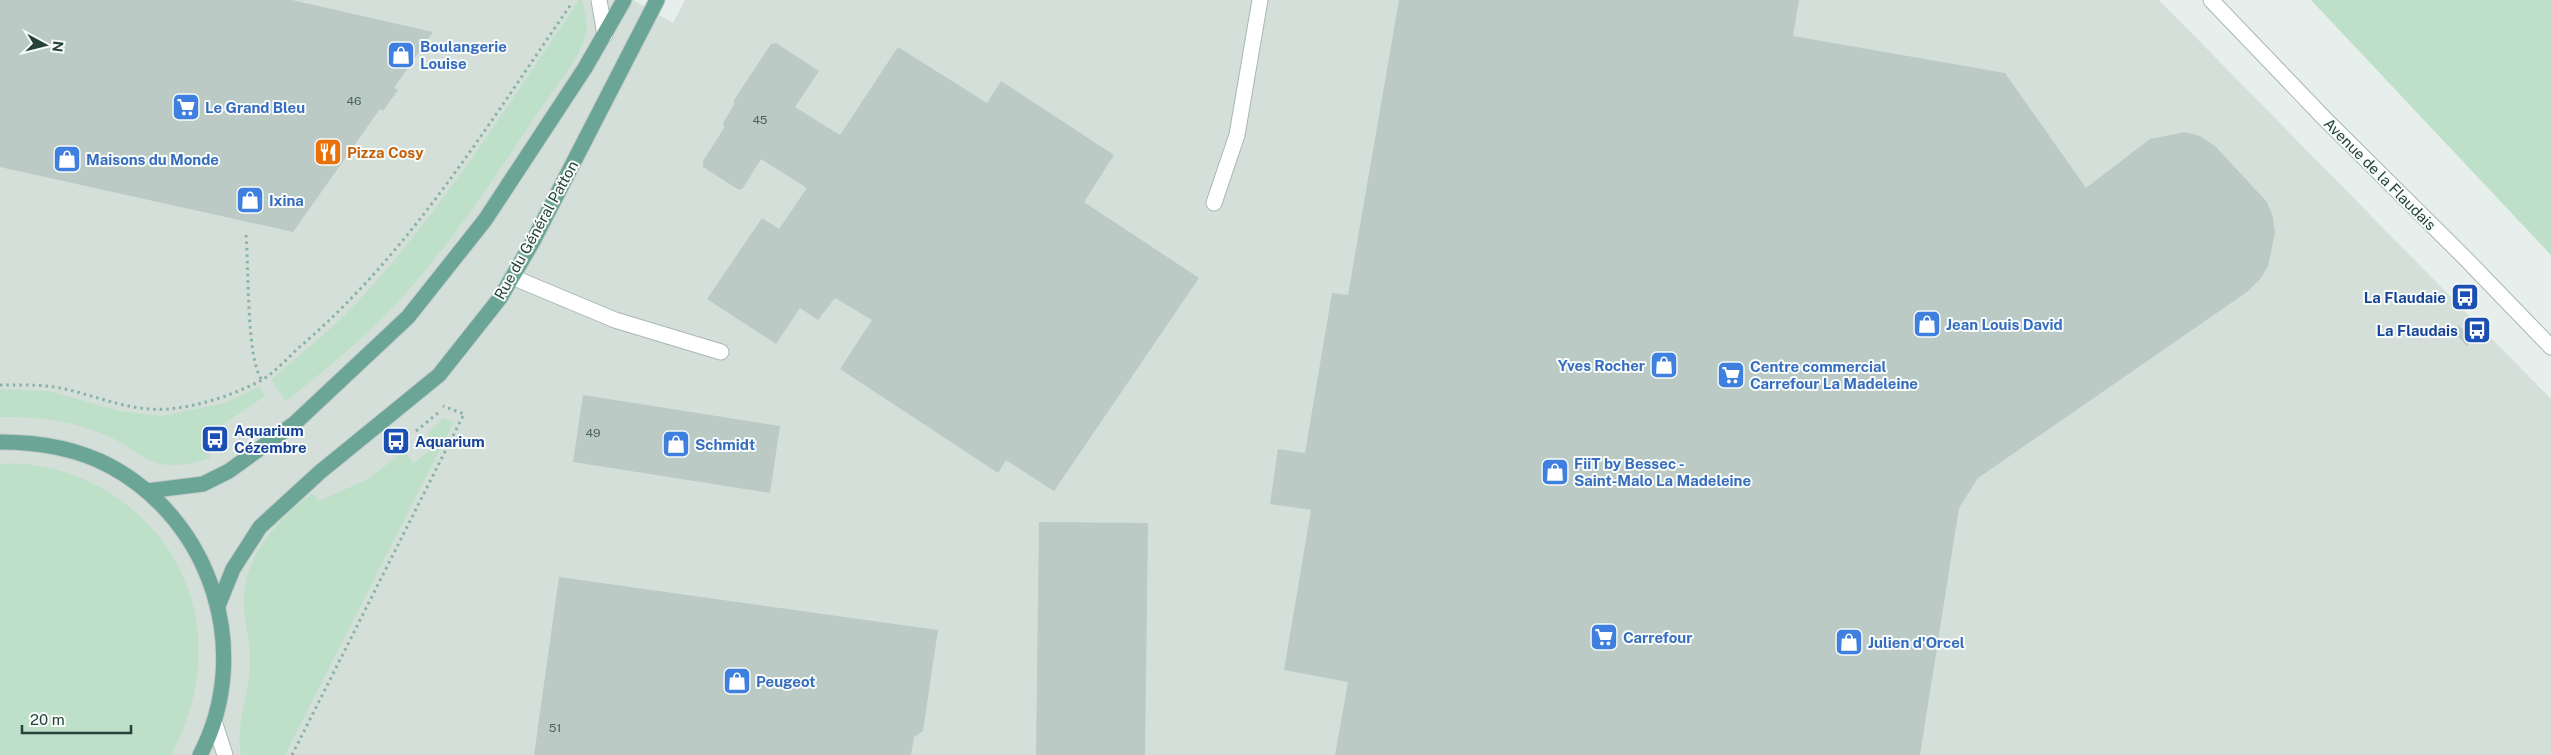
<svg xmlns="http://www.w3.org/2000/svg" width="2551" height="755" font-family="'Public Sans',sans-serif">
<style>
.built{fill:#d4dfda}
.green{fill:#bfe0c8}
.building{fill:#bbcac4}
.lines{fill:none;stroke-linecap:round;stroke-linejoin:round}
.service-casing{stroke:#a8b8b2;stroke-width:17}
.minor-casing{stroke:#a8b8b2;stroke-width:17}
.tertiary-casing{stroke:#a8b8b2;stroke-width:17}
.primary-casing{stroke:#c2cac8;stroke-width:17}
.path{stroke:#86b3a5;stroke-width:3;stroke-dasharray:2.5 4;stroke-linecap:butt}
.service{stroke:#fff;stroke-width:15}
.minor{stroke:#fff;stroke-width:15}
.tertiary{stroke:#fff;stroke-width:15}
.primary{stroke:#6aa596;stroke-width:15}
.labels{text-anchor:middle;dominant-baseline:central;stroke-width:4;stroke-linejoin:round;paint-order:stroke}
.number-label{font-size:12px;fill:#4a645c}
.shop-label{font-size:15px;font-weight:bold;fill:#366cbe;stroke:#f7fbf9;text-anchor:start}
.food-label{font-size:15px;font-weight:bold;fill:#c56008;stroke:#f7fbf9;text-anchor:start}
.street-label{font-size:15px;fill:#24423a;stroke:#f7fbf9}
.transit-label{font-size:15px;font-weight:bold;fill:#164399;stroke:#f7fbf9;text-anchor:end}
</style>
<rect width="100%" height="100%" fill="#e6efeb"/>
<path class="built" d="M0 0H633L673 23 685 0H2159L2551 399V755H0Z"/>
<g class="green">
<path d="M579 0H582C585 12 589 24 585 37 577 63 554 89 539 111 495 178 449 247 394 306 361 341 324 371 286 401L271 380C300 354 331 330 358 301 443 210 509 103 579 0Z"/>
<path d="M2311 0H2551V255Z"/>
<path d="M260 386 265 396 202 439 211 458C192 464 166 470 147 459 134 452 122 442 108 436 73 421 38 416 0 417V389L49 391 120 411 161 416 224 403Z"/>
<path d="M443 418 454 422 285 755H241C235 726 248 698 250 669 251 649 246 629 244 609 240 558 277 521 312 493L319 501 368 479 404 451 414 463 435 446 427 434Z"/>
<path d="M0 464C36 461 74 472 105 490 202 548 223 660 171 755H0Z"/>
</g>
<g class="building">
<path d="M0 0H292L433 32 394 88 398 90 383 111 380 109 293 232 0 167Z"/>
<path d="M1399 0H1799L1793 36 2005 73 2086 188 2150 139 2185 132 2200 136 2216 147 2267 202 2273 217 2275 233 2268 266 2261 278 2247 292 1978 478 1959 508 1920 755H1335L1348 682 1284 670 1311 510 1270 504 1278 449 1305 453 1332 293 1348 295Z"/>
<path d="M776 43 819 71 795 107 840 135 898 47 987 103 1001 81 1114 155 1084 202 1199 278 1054 491 1006 460 998 473 840 369 872 320 835 298 818 320 800 308 776 344 707 299 762 218 779 229 807 188 761 159 743 188 739 190 703 167V161L724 128 723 123 734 105V100L771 44Z"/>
<path d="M2458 325 2474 339 2467 346 2452 331Z"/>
<path d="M583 395 780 426 770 493 573 462Z"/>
<path d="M1039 522 1148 523 1145 755H1036Z"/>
<path d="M559 577 938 630 923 731 914 737 911 755H534Z"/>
</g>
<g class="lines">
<g class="service-casing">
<path id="service" d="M512 277 615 320 721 352"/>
</g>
<g class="minor-casing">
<g id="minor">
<path d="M599 0 605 35"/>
<path d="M1214 203 1237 135 1260 0"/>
</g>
</g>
<g class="tertiary-casing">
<g id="tertiary">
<path d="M2211 0 2324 118 2465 258 2551 347"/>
<path d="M214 721 225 755"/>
</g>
</g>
<g class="primary-casing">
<g id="primary">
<path d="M0 442C39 442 76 448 110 466 212 521 254 652 200 755"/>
<path d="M147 491 203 484 229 471 295 423 408 317 485 220 585 68 624 0"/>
<path d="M218 606 233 569 260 527 320 472 439 375 500 298 532 243 657 0"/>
</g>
</g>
<g class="path">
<path d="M246 235C249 266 246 359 262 380"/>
<path d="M0 385C21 385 44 384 65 389 100 397 132 412 169 409 200 406 233 395 260 381 275 373 290 355 303 344 413 249 490 121 572 3"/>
<path d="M416 431 438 413"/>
<path d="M292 755 464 414 443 406"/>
</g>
<use href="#service" class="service"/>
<use href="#minor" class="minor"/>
<use href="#tertiary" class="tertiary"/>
<use href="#primary" class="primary"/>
</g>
<defs>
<g id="shop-square" transform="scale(1.4375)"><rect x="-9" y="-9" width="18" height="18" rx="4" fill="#3f7fe0" stroke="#f7fbf9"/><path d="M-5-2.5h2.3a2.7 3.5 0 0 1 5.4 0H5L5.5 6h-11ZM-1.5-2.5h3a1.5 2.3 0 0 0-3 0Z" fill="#fff"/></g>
<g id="supermarket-square" transform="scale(1.4375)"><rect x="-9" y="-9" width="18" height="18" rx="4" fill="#3f7fe0" stroke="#f7fbf9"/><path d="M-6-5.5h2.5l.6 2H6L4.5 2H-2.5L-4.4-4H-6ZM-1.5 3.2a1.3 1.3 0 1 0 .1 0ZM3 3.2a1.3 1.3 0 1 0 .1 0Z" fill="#fff"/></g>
<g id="restaurant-square" transform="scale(1.4375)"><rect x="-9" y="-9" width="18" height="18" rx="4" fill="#e8710a" stroke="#f7fbf9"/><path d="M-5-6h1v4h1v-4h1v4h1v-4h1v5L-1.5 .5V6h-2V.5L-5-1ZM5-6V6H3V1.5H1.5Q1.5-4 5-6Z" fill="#fff"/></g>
<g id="bus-square" transform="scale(1.4375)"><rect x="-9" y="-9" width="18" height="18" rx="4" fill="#1a4fb4" stroke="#f7fbf9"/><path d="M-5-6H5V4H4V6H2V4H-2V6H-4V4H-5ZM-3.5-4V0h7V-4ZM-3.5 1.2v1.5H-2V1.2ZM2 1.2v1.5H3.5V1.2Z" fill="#fff"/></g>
</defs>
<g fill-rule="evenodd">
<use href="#shop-square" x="401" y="55"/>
<use href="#supermarket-square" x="186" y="107"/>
<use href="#restaurant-square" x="328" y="152"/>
<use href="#shop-square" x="67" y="159"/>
<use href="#shop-square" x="250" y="200"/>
<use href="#bus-square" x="2465" y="297"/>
<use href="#shop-square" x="1927" y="324"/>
<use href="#bus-square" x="2477" y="330"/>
<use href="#shop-square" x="1664" y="365"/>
<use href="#supermarket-square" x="1731" y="375"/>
<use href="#bus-square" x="215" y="439"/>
<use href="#bus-square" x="396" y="441"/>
<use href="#shop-square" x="676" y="444"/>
<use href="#shop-square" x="1555" y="472"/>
<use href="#supermarket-square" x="1604" y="637"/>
<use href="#shop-square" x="1849" y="642"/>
<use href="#shop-square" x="737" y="681"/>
</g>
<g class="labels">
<g class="number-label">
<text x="354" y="101">46</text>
<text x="760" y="120">45</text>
<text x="593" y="433">49</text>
<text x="555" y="728">51</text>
</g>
<g class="shop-label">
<text x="420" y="46">Boulangerie<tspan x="420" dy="17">Louise</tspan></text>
<text x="205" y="107">Le Grand Bleu</text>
<text x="86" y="159">Maisons du Monde</text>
<text x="269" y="200">Ixina</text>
<text x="1946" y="324">Jean Louis David</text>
<text x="1645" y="365" text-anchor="end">Yves Rocher</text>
<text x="1750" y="366">Centre commercial<tspan x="1750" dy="17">Carrefour La Madeleine</tspan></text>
<text x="695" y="444">Schmidt</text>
<text x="1574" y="463">FiiT by Bessec -<tspan x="1574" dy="17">Saint-Malo La Madeleine</tspan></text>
<text x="1623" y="637">Carrefour</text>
<text x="1868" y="642">Julien d'Orcel</text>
<text x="756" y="681">Peugeot</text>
</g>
<g class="food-label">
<text x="347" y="152">Pizza Cosy</text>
</g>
<g class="street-label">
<text transform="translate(2380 174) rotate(45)">Avenue de la Flaudais</text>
<text transform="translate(536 230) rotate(-61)">Rue du Général Patton</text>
</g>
<g class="transit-label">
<text x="2446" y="297">La Flaudaie</text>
<text x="2458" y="330">La Flaudais</text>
<text x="234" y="430" text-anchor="start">Aquarium<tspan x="234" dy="17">Cézembre</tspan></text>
<text x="415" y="441" text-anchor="start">Aquarium</text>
</g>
</g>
<g transform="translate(45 45) rotate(97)" stroke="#f7fbf9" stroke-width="4" paint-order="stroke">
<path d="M0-4L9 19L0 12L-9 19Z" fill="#24423a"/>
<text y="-8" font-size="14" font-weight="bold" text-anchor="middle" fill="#24423a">N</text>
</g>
<path d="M22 725v8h109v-8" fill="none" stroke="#24423a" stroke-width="2.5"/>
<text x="30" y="725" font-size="15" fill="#24423a" stroke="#f7fbf9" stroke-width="4" paint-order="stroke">20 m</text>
</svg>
